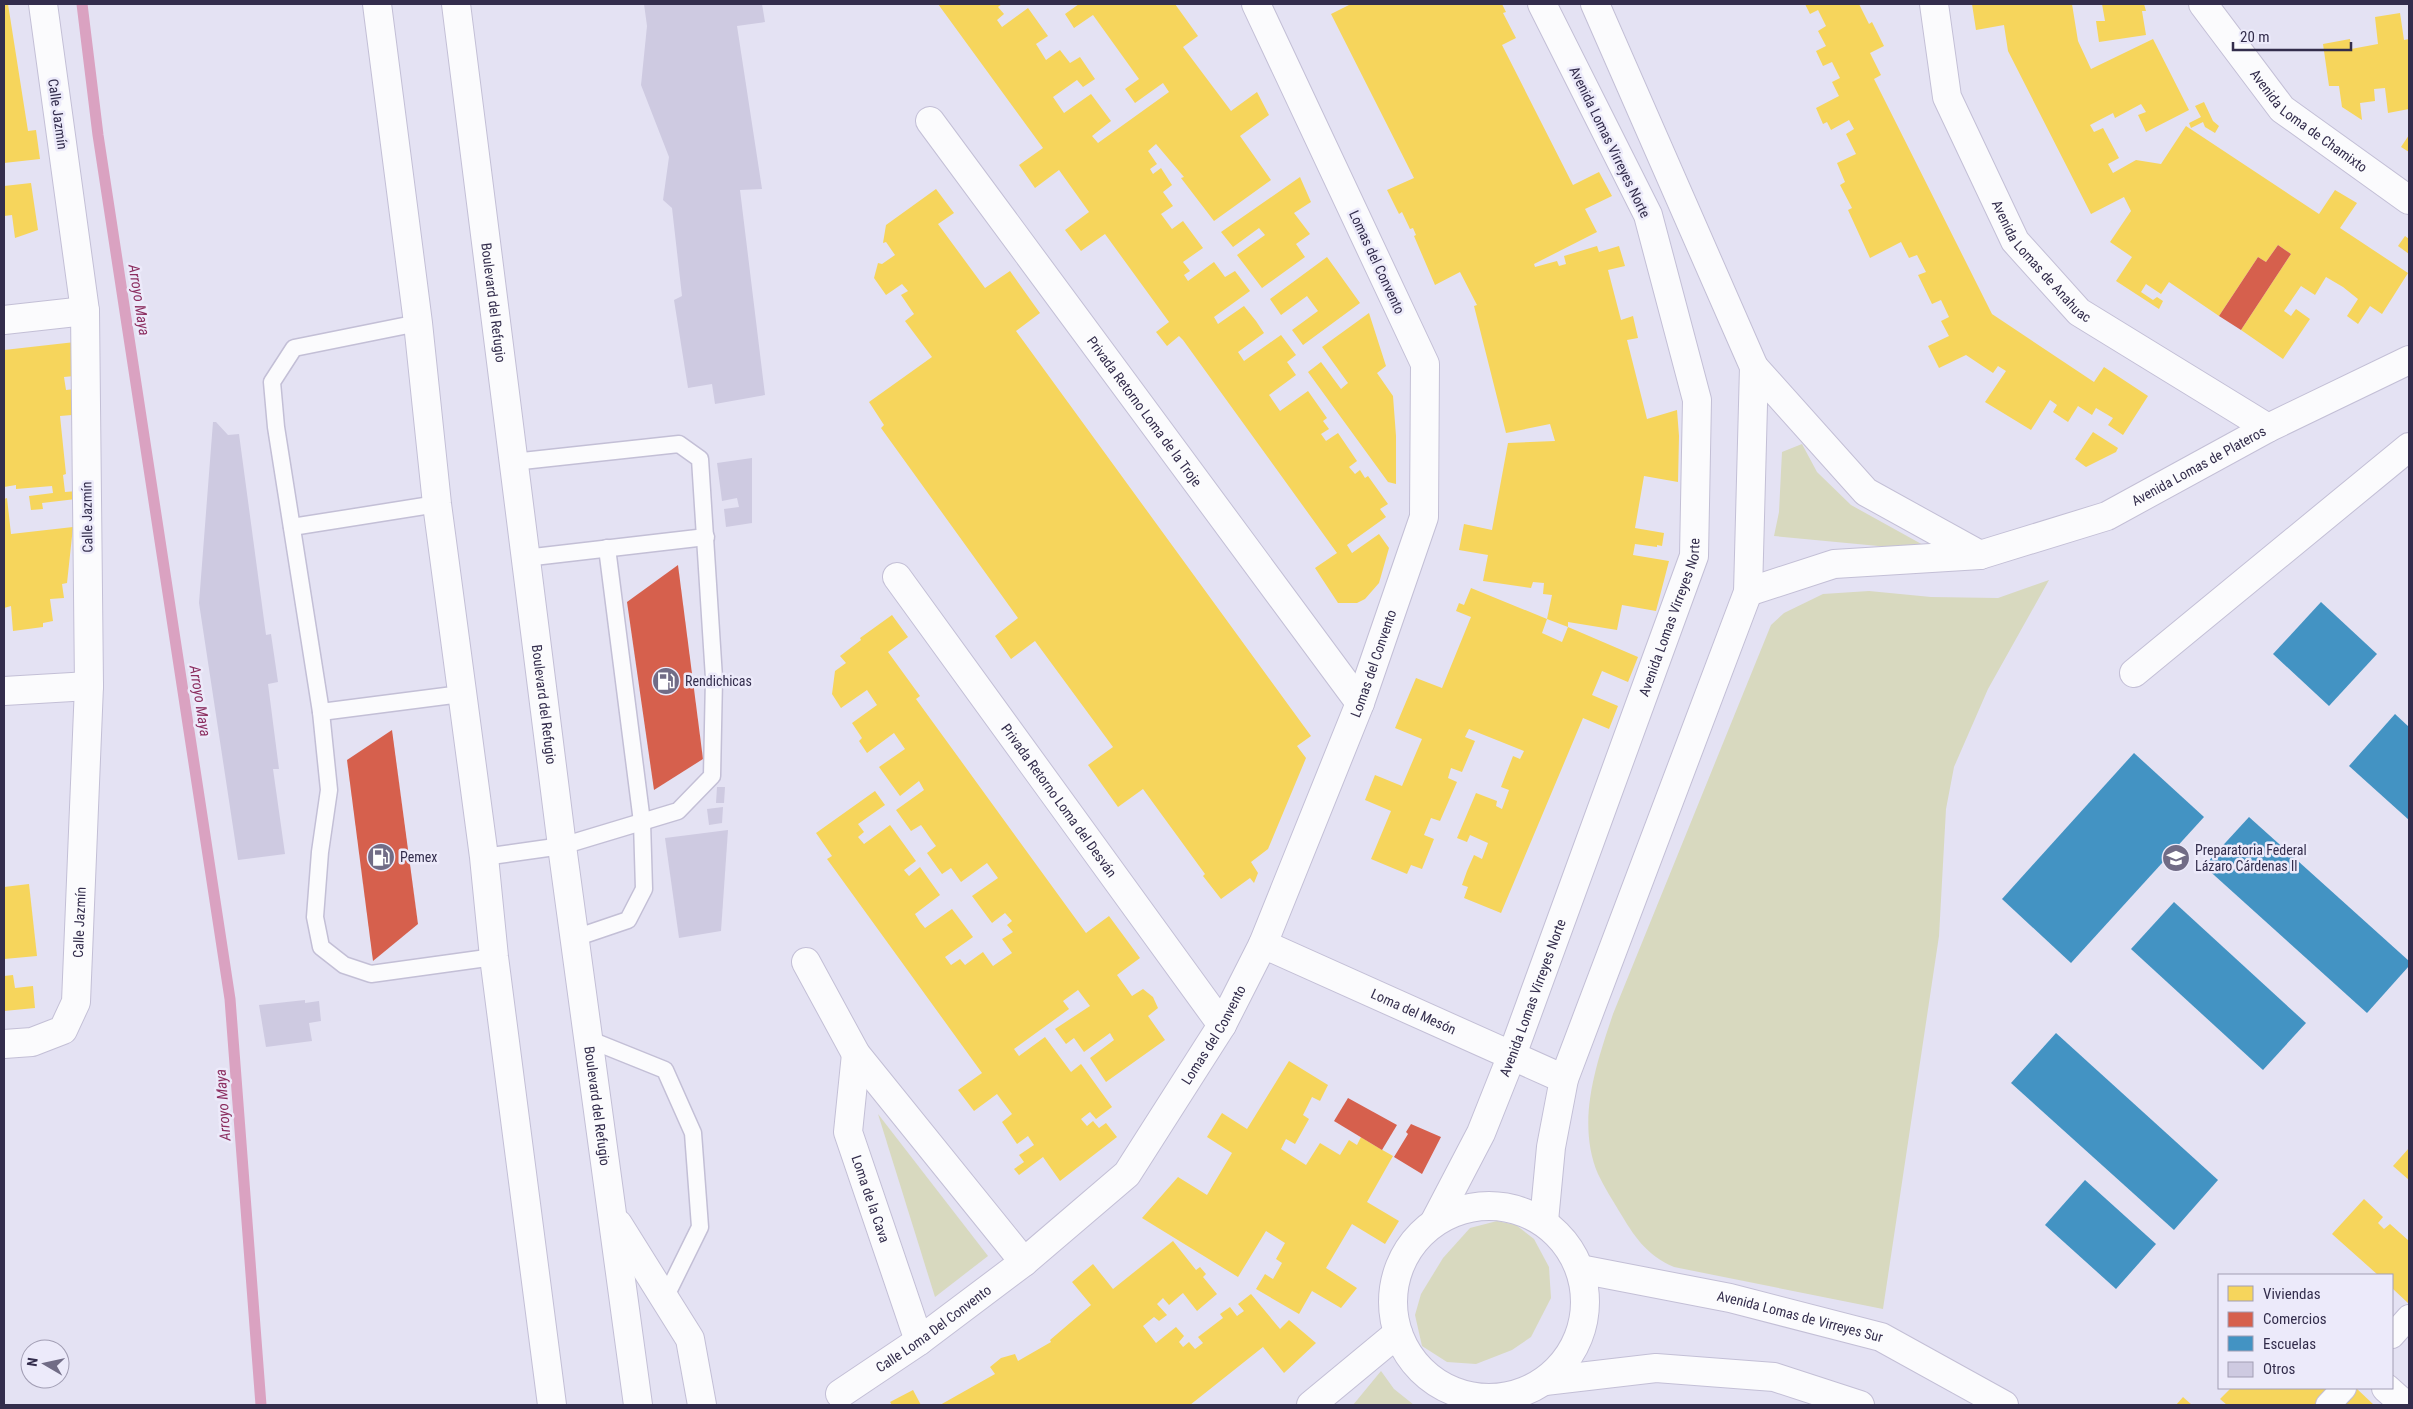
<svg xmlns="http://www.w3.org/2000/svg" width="2413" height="1409" font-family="'Roboto Condensed',sans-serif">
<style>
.green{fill:#d8d9bf}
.homes{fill:#f6d55c}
.shops{fill:#d6604d}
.schools{fill:#4393c3}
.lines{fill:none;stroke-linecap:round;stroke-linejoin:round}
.stream{stroke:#daa2c1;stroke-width:11}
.building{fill:#cecae1}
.service-casing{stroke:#c3bfd6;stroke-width:19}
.pedestrian-casing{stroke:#c3bfd6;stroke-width:26}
.minor-casing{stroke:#c3bfd6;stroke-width:30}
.tertiary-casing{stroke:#c3bfd6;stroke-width:30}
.primary-casing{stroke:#c3bfd6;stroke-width:30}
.service{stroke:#fbfbfd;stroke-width:16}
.pedestrian{stroke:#fbfbfd;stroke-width:24}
.minor{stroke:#fbfbfd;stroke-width:28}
.tertiary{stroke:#fbfbfd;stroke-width:28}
.primary{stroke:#fbfbfd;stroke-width:28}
.labels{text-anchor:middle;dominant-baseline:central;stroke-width:5;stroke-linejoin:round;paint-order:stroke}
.street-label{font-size:14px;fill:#332d4c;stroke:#eceafa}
.poi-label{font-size:14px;fill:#332d4c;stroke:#eceafa;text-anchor:start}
.water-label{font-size:15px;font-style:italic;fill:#8b2d5f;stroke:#eceafa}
</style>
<rect width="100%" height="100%" fill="#e4e2f3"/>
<g class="green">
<path d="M1802 444 1817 472 1851 505 1925 546 1910 549 1774 536 1779 512 1782 452Z"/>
<path d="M2049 580 1988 689 1954 767 1946 809 1939 936 1883 1309 1674 1267C1646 1255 1634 1236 1619 1211 1612 1199 1604 1187 1598 1174 1576 1122 1596 1065 1613 1014L1771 625 1784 613 1823 594 1869 591 1931 597 1998 598Z"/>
<path d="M878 1114 988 1256 935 1297Z"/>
<path d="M1497 1221 1516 1225 1534 1239 1549 1267 1551 1298 1531 1337 1512 1350 1476 1364 1447 1362 1422 1346 1415 1315 1421 1294 1443 1258 1470 1228Z"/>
<path d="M1381 1371 1394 1389 1414 1405H1353Z"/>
</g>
<g class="homes">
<path d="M4 4H8L28 131 36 130 40 159 4 163Z"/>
<path d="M938 4H1002L998 7 1004 14 997 20 1002 27 1028 8 1048 36 1036 44 1046 60 1060 50 1070 63 1080 57 1095 79 1083 87 1077 80 1053 97 1064 113 1091 94 1111 121 1092 136 1098 143 1169 92 1163 83 1135 103 1125 89 1139 79 1093 15 1074 28 1065 14 1079 4H1175L1198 36 1183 47 1231 111 1257 92 1269 115 1240 136 1271 180 1214 221 1181 178 1184 177 1156 144 1148 151 1157 164 1150 169 1153 174 1161 168 1172 185 1163 192 1173 206 1161 214 1172 229 1183 221 1203 248 1183 262 1190 271 1184 275 1188 281 1214 262 1225 277 1235 271 1250 291 1214 317 1218 324 1244 306 1256 321 1264 333 1238 352 1244 361 1281 335 1296 355 1287 362 1296 375 1269 395 1280 411 1308 391 1327 418 1323 421 1329 429 1321 434 1326 441 1338 433 1357 461 1349 467 1355 474 1360 470 1365 478 1368 476 1388 504 1380 509 1386 517 1347 545 1352 553 1379 534 1389 548 1379 583 1365 599 1357 603H1338L1315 568 1337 553 1183 340 1179 336 1167 346 1156 332 1169 322 1105 234 1081 251 1065 230 1089 212 1059 170 1035 188 1019 165 1043 148Z"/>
<path d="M1351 4H1502L1506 12 1503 13 1516 38 1502 45 1573 185 1599 172 1612 196 1585 209 1597 232 1534 264 1535 267 1557 261 1559 266 1566 264 1564 256 1597 246 1599 252 1619 246 1625 266 1608 270 1621 320 1633 316 1638 338 1627 340 1647 419 1677 410 1679 436 1678 482 1644 476 1635 528 1664 533 1662 546 1657 545V547L1635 544 1633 555 1669 561 1656 611 1622 605 1617 630 1568 622V627L1547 619 1552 595 1543 594 1544 583 1533 582 1531 588 1483 581 1488 555 1459 550 1464 524 1492 530 1508 443 1555 441 1550 424 1506 433 1474 306 1477 305 1460 272 1435 285 1414 236 1416 235 1413 228 1410 229 1402 212 1399 214 1387 190 1414 178 1331 14Z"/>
<path d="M1805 4H1859L1869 24 1872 22 1884 46 1870 53 1881 75 1874 79 1992 314 2094 382 2104 367 2148 396 2123 435 2108 425 2113 418 2096 408 2092 415 2078 406 2068 422 2053 412 2057 405 2050 400 2031 430 1985 402 2006 371 1998 366 1993 373 1966 355 1939 368 1928 346 1949 336 1941 321 1949 317 1941 300 1932 304 1918 275 1926 272 1917 255 1909 258 1901 242 1870 258 1848 210 1852 208 1840 185 1845 182 1837 163 1856 154 1846 134 1854 129 1849 120 1831 130 1827 122 1823 124 1816 108 1839 96 1832 82 1840 78 1832 62 1823 66 1816 51 1826 46 1818 31 1826 26 1818 10 1810 14Z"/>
<path d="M1972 4H2072L2078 41 2091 69 2153 39 2189 110 2146 132 2138 115 2146 112 2141 104 2115 118 2113 113 2090 125 2094 132 2103 128 2119 158 2108 164 2113 173 2136 160 2161 164 2186 126 2319 214 2335 190 2357 203 2340 228 2408 273 2382 314 2370 306 2358 324 2347 316 2358 299 2343 287 2326 277 2315 295 2301 286 2284 311 2291 316 2296 309 2310 319 2283 359 2241 330 2291 254 2278 245 2266 262 2258 257 2219 316 2169 282 2161 294 2146 284 2141 292 2153 300 2157 297 2163 301 2159 309 2116 281 2132 257 2110 242 2131 211 2124 197 2091 214 2008 51 2004 25 1976 30Z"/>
<path d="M2102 4H2144L2146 11H2142L2146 35 2099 42 2096 21H2105Z"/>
<path d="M2400 13 2404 40 2409 39V109L2388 113 2385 88 2374 89 2375 101 2360 103 2362 120 2342 107 2339 86H2329L2323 44 2350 39 2351 49 2378 44 2375 17Z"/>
<path d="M2204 102 2213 121 2219 126 2215 133 2205 127 2203 122 2191 128 2189 123 2201 117 2195 106Z"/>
<path d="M2409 135V152L2401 147Z"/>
<path d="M1300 177 1311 202 1294 213 1310 234 1296 244 1305 257 1262 288 1237 255 1265 235 1259 228 1233 247 1221 232Z"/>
<path d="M31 183 38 230 15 238 12 215 4 216V186Z"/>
<path d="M936 189 954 213 938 224 985 288 1010 271 1032 302 1040 313 1016 331 1311 736 1297 746 1306 758 1268 849 1251 862 1258 873 1254 883 1250 878 1221 899 1203 876 1205 874 1143 789 1118 807 1088 765 1113 747 1035 641 1011 659 995 636 1018 618 881 428 884 425 869 402 932 357 905 321 914 314 901 295 908 291 902 284 886 295 874 278 878 263 882 264 895 255 886 242 883 243 886 225Z"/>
<path d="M2405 236 2409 239V254L2398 246Z"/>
<path d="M1327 257 1360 303 1303 345 1292 330 1318 311 1307 296 1281 315 1270 299Z"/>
<path d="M1369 313 1386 366 1377 373 1393 396 1396 436V484L1388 482 1308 372 1321 362 1341 389 1348 383 1322 347Z"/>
<path d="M84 341V375L64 377 66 390 84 388V414L60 416 66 474 63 475 65 492 77 491 76 499 42 503 43 509 31 510 29 496 53 493 52 486 16 489V485L4 487V350Z"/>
<path d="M2093 432 2118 448 2116 452 2086 467 2075 459Z"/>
<path d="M7 498 11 534 73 527 67 583 62 584 64 598 50 599 53 621 43 623V627L13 631 11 606 4 608V499Z"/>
<path d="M1471 588 1547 619 1542 633 1562 642 1568 627 1638 657 1628 682 1602 671 1592 695 1618 706 1609 729 1583 718 1501 913 1464 898 1468 887 1462 885 1467 871 1474 855 1482 859 1488 843 1470 835 1467 842 1457 838 1476 793 1497 801 1496 806 1502 809 1509 790 1501 787 1513 756 1520 759 1524 751 1469 729 1465 737 1475 741 1462 772 1451 768 1448 778 1457 782 1440 821 1431 818 1424 835 1434 839 1422 869 1411 865 1407 874 1371 859 1391 811 1365 800 1375 775 1402 786 1422 739 1395 728 1416 678 1442 688 1471 617 1456 611 1459 603 1464 605Z"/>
<path d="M892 615 908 637 888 652 920 696 916 699 1086 933 1109 916 1140 958 1117 975 1132 996 1143 989 1153 997 1158 1008 1148 1016 1165 1040 1106 1082 1090 1058 1114 1040 1110 1033 1084 1052 1074 1038 1066 1044 1055 1029 1090 1006 1078 990 1063 1001 1069 1009 1014 1049 1019 1056 1045 1037 1071 1072 1081 1064 1112 1107 1096 1119 1090 1112 1081 1119 1087 1126 1093 1121 1099 1128 1106 1123 1117 1137 1060 1181 1043 1157 1019 1175 1014 1169 1024 1162 1019 1155 1034 1145 1028 1136 1017 1144 1002 1122 1012 1114 997 1094 974 1111 958 1090 982 1073 827 859 832 856 816 833 875 791 885 805 858 824 864 832 858 837 864 844 890 825 916 861 904 870 909 876 920 867 940 895 915 914 920 922 925 928 952 909 973 937 945 957 951 965 960 959 965 965 983 952 993 966 1012 953 1002 939 1013 932 1007 925 1012 921 1005 913 992 923 972 896 998 878 987 863 961 882 951 868 942 874 927 853 936 846 930 838 921 825 911 831 896 810 924 790 919 781 900 796 879 767 905 749 894 733 867 753 859 741 862 738 852 723 877 705 867 690 841 708 832 694 835 671 846 663 840 656 861 640 860 638Z"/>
<path d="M29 884 37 956 4 959V887Z"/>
<path d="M13 975 15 988 33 986 35 1008 4 1011V976Z"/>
<path d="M1289 1061 1328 1085 1320 1101 1312 1097 1303 1115 1309 1119 1295 1144 1286 1139 1281 1149 1306 1165 1320 1143 1340 1155 1349 1140 1357 1145 1361 1137 1372 1144 1393 1156 1367 1202 1399 1221 1385 1244 1352 1224 1326 1268 1357 1288 1341 1308 1312 1291 1299 1314 1256 1289 1265 1274 1273 1279 1282 1263 1276 1259 1285 1243 1266 1231 1238 1277 1142 1218 1178 1177 1207 1195 1232 1153 1207 1137 1222 1113 1247 1129Z"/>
<path d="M2409 1148V1180L2393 1166Z"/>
<path d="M2364 1199 2383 1217 2378 1223 2384 1229 2390 1224 2409 1241V1304L2392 1288V1275H2378L2332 1234Z"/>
<path d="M1173 1241 1196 1270 1200 1267 1206 1274 1203 1277 1217 1294 1197 1311 1183 1293 1169 1305 1163 1298 1157 1304 1167 1315 1159 1321 1154 1317 1143 1326 1156 1343 1176 1327 1184 1336 1179 1342 1183 1347 1189 1342 1195 1349 1203 1343 1198 1337 1223 1318 1220 1314 1230 1307 1237 1316 1244 1311 1238 1304 1251 1294 1280 1329 1289 1320 1316 1343 1284 1373 1263 1347 1190 1405H940L995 1374 990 1367 1001 1358 1015 1354 1018 1361 1051 1342 1050 1340 1091 1305 1072 1282 1093 1264 1113 1289Z"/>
<path d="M2231 1388H2332L2315 1405H2227L2220 1399Z"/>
<path d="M2356 1388 2374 1405H2340Z"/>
<path d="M913 1390 921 1405H892L890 1402Z"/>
<path d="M2183 1397 2192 1405H2176Z"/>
</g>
<g class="shops">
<path d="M2278 245 2291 254 2241 330 2219 316 2258 257 2266 262Z"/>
<path d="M678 565 703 759 654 790 627 602Z"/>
<path d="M392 730 418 924 373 961 347 760Z"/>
<path d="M1348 1098 1397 1125 1382 1150 1334 1121Z"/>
<path d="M1411 1124 1441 1137 1422 1174 1394 1157 1408 1134 1406 1132Z"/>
</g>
<g class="schools">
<path d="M2321 602 2377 654 2329 706 2273 654Z"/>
<path d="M2395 714 2409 727V820L2349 766Z"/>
<path d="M2134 753 2204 817 2071 963 2002 899Z"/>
<path d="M2249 817 2409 961V966L2367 1013 2204 866Z"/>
<path d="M2174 902 2306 1023 2263 1070 2131 949Z"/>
<path d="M2056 1033 2218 1180 2174 1230 2011 1083Z"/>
<path d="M2085 1180 2156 1244 2116 1289 2045 1225Z"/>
</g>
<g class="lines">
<path class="stream" d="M82 4 98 135 230 999 261 1405"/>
</g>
<g class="building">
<path d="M644 4H762L765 22 737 26 762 189 740 190 765 395 715 404 712 384 688 388 674 300 682 296 672 208 663 200 669 157 641 85 647 26Z"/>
<path d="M213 422H216L228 435 239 434 266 635 271 634 278 682 268 684 279 769H273L285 854 238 860 199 603Z"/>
<path d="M752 458V523L726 527 724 509 739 507 737 498 722 501 717 463Z"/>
<path d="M717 787H725L724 803H716Z"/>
<path d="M723 807 722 823 709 825 707 809Z"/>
<path d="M728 830 721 931 679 938 665 838Z"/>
<path d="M305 1000V1003L319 1001 321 1021 309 1023 312 1041 266 1047 259 1005Z"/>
</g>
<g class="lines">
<g class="service-casing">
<g id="service">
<path d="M418 323 294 348 272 382 276 427 321 712 329 790 320 852 315 917 321 947 344 965 371 974 494 957"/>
<path d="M292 527 437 504"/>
<path d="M525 558 706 537"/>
<path d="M321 712 461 694"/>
<path d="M484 857 562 846 678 811 712 776 714 678 700 459 679 444 513 462"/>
<path d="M575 938 628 920 644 889 642 822 607 548"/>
<path d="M588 1039 665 1070 693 1133 700 1227 665 1298"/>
</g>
</g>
<g class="pedestrian-casing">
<g id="pedestrian">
<path d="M2392 1336 2409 1317"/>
<path d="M2328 1405 2344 1388"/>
</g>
</g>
<g class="minor-casing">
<g id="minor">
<path id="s1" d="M1934 4 1947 97 2015 241 2079 312 2268 428"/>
<path id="s2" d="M2203 4 2282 109 2409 200"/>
<path id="s3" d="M930 121 1360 703"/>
<path d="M4 320 85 311"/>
<path id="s4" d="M897 577 1222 1025"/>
<path d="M2134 673 2409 447"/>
<path d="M4 691 89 686"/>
<path id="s5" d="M1263 944 1564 1079"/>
<path d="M806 962 856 1054 1024 1262"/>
<path id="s6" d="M4 1044 32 1042 63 1030 76 1002 89 686 85 311 43 4"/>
<path id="s7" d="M856 1054 848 1132 919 1341"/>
<path d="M2386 1388 2405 1405"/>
<path id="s8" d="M840 1394 919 1341 1024 1262 1127 1174 1222 1025 1263 944 1360 703 1424 517 1425 364 1256 4"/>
</g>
</g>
<g class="tertiary-casing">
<g id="tertiary">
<path d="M1754 367 1866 492 1980 555"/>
<path id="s9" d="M1748 592 1834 564 1980 555 2107 516 2268 428 2409 360"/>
<circle cx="1489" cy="1302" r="96"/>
<path id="s10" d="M1435 1221 1481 1133 1512 1055 1694 556 1697 400 1648 215 1542 4"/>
<path d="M1544 1221 1551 1147 1564 1079 1748 592 1754 367 1595 4"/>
<path id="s11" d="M1580 1269 1730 1298 1881 1337 2004 1405"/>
<path d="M1545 1381 1656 1368 1774 1377 1860 1405"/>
<path d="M1311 1405 1398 1333"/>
</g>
</g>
<g class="primary-casing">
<g id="primary">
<path d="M377 4 418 323 437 504 484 857 494 957 552 1405"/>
<path id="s12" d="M456 4 562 846 638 1405"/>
<path d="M618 1224 690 1339 702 1405"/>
</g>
</g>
<use href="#service" class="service"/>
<use href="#pedestrian" class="pedestrian"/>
<use href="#minor" class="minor"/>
<use href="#tertiary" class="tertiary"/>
<use href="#primary" class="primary"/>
</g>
<defs>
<g id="fuel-disc" transform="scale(1.4375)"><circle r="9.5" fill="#716c86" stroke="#eceafa"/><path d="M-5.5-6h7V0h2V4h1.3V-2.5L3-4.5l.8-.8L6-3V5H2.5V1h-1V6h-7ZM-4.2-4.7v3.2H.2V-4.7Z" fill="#fff"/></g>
<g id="school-disc" transform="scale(1.4375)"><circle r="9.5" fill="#716c86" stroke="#eceafa"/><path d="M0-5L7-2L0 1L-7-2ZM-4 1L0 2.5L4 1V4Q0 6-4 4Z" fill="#fff"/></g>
</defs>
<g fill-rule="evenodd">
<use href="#fuel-disc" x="666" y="681"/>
<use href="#fuel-disc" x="381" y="857"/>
<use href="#school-disc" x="2176" y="858"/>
</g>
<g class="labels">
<g class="street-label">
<text transform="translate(58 114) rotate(82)">Calle Jazmín</text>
<text stroke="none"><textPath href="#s2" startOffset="159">Avenida Loma de Chamixto</textPath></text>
<text transform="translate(1610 142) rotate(64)">Avenida Lomas Virreyes Norte</text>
<text stroke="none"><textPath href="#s1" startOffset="285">Avenida Lomas de Anahuac</textPath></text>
<text transform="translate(1377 262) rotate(65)">Lomas del Convento</text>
<text stroke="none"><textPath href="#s12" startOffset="301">Boulevard del Refugio</textPath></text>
<text stroke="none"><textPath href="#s3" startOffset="361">Privada Retorno Loma de la Troje</textPath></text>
<text stroke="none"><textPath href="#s9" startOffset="474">Avenida Lomas de Plateros</textPath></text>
<text transform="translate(87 517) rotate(-91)">Calle Jazmín</text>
<text stroke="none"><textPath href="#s10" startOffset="649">Avenida Lomas Virreyes Norte</textPath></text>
<text stroke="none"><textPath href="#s8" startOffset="931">Lomas del Convento</textPath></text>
<text stroke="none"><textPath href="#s12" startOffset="706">Boulevard del Refugio</textPath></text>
<text stroke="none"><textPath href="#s4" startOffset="276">Privada Retorno Loma del Desván</textPath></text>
<text stroke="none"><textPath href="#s6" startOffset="172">Calle Jazmín</textPath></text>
<text stroke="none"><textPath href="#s10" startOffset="244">Avenida Lomas Virreyes Norte</textPath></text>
<text stroke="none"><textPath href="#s5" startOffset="165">Loma del Mesón</textPath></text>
<text stroke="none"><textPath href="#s8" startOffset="526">Lomas del Convento</textPath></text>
<text stroke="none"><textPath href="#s12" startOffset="1111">Boulevard del Refugio</textPath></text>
<text stroke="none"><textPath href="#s7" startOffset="149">Loma de la Cava</textPath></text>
<text stroke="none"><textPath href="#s11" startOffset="225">Avenida Lomas de Virreyes Sur</textPath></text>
<text stroke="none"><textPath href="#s8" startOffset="114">Calle Loma Del Convento</textPath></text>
</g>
<g class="poi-label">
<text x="685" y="681">Rendichicas</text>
<text x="2195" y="850">Preparatoria Federal<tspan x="2195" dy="16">Lázaro Cárdenas ll</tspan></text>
<text x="400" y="857">Pemex</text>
</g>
<g class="water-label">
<text transform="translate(139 300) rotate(81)">Arroyo Maya</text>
<text transform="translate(200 701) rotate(81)">Arroyo Maya</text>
<text transform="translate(223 1105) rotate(-94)">Arroyo Maya</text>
</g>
</g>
<rect width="2413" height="1409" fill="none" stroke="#332d4c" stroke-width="10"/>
<rect x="2218" y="1274" width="175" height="115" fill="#eceafa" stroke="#a29eb4"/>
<rect x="2228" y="1286" width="25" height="15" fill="#f6d55c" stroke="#a29eb4"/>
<text x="2263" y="1299" font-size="15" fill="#332d4c">Viviendas</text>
<rect x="2228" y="1312" width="25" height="15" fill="#d6604d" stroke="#a29eb4"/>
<text x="2263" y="1324" font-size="15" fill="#332d4c">Comercios</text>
<rect x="2228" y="1336" width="25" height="15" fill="#4393c3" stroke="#a29eb4"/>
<text x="2263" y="1349" font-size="15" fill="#332d4c">Escuelas</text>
<rect x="2228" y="1362" width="25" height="15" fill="#cecae1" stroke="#a29eb4"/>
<text x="2263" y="1374" font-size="15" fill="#332d4c">Otros</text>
<g transform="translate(45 1364) rotate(279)"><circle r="24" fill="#eceafa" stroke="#a29eb4"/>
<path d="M0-4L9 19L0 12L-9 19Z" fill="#716c86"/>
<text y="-8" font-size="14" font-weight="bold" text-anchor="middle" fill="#332d4c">N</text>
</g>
<path d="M2233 42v8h118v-8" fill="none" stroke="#332d4c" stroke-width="2.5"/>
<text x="2240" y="42" font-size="15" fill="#332d4c" stroke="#eceafa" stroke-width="4" paint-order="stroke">20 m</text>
</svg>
